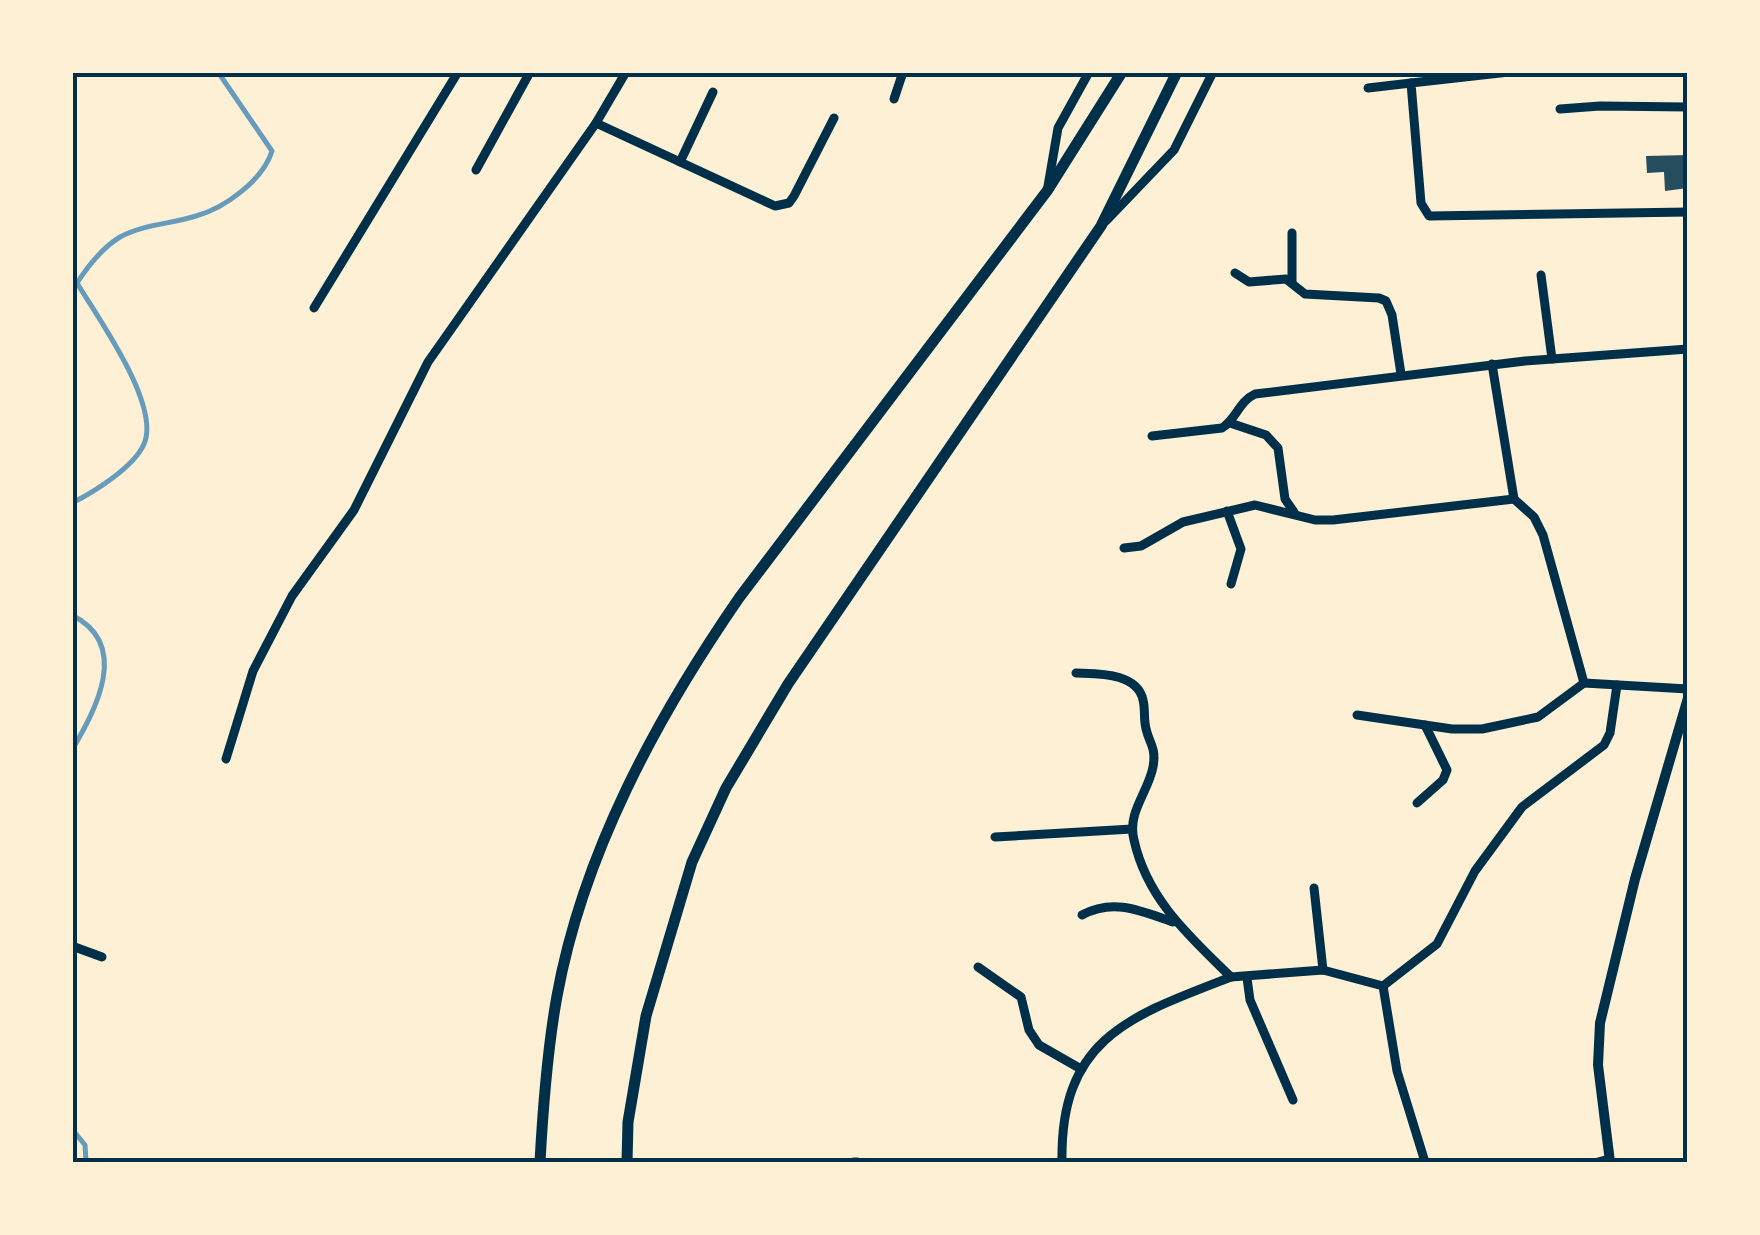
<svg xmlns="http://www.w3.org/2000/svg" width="1760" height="1235" font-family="'Varela Round',sans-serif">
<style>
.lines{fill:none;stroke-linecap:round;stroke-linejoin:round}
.stream{stroke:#669bbc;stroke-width:5}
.building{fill:#264d5e}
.minor{stroke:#003049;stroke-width:9}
.tertiary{stroke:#003049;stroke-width:10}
.secondary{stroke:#003049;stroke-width:11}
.neatline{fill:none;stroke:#003049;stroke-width:4}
</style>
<rect width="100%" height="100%" fill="#fdf0d5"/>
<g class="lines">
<g class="stream">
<path d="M72 503C94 492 134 467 144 444 161 405 98 318 77 283 88 266 102 248 120 237 144 224 171 224 196 216 225 208 263 180 272 151L218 72"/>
<path d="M72 615C131 645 96 709 72 750"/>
<path d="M72 1129 85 1145 86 1162"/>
</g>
</g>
<path class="building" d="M1688 155V188L1665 191 1664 172 1647 173 1646 156Z"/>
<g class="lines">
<g class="minor">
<path d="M1509 72 1411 83 1421 203 1429 216 1688 212"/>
<path d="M1368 88 1411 83"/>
<path d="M894 99 903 72"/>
<path d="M1560 109 1600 106 1688 107"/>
<path d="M596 123 775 206 789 203 794 196 834 118"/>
<path d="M680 162 713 92"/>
<path d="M476 170 530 72"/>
<path d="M1048 186 1058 128 1089 72"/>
<path d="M1106 221 1174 150 1213 72"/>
<path d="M1292 233V282"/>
<path d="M1235 273 1249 282 1286 279 1305 294 1379 298 1386 301 1392 315 1401 374"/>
<path d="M1541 275 1552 359"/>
<path d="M314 308 458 72"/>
<path d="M1492 364 1514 499 1534 517 1543 535 1584 683"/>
<path d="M1230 423 1266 435 1278 448 1285 499 1294 512"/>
<path d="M1152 436 1222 428C1237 419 1238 402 1255 394L1525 361 1688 349"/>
<path d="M1227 511 1241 549 1231 584"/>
<path d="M1124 548 1141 546 1183 522 1255 505 1315 520H1333L1514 499"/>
<path d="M1076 673C1097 674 1137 672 1143 700 1145 707 1144 716 1145 723 1147 742 1157 745 1153 767 1148 793 1127 812 1134 840 1147 899 1189 936 1231 977L1323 970 1383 986 1437 944 1475 871 1522 807 1604 745 1610 733 1617 685"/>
<path d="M1357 715 1452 729H1482L1538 717 1584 683 1688 689"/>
<path d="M226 759 253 671 292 596 354 510 428 362 596 123 626 72"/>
<path d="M1417 803 1443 780 1447 770 1425 725"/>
<path d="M995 837 1132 829"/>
<path d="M1314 888 1323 970"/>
<path d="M1082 915C1114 898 1141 911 1173 922"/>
<path d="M72 946 102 957"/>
<path d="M978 967 1021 997 1029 1030 1039 1045 1081 1069"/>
<path d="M1247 978 1250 1000 1293 1100"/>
<path d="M1383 986 1397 1071 1425 1162"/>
<path d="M854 1162H857"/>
<path d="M1062 1162C1060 1038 1130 1016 1231 977"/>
<path d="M1598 1162 1609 1159"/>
</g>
<path class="tertiary" d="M1610 1162 1598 1065 1600 1023 1635 879 1688 698"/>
<g class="secondary">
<path d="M540 1162C543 1107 547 1051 557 996 583 853 657 717 739 598L1047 191 1122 72"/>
<path d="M627 1162 628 1122 646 1016 692 862 726 788 788 684 1101 226 1177 72"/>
</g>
</g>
<rect width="1760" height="1235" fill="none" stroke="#fdf0d5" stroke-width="150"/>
<rect x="75" y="75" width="1610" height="1085" class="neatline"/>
</svg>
